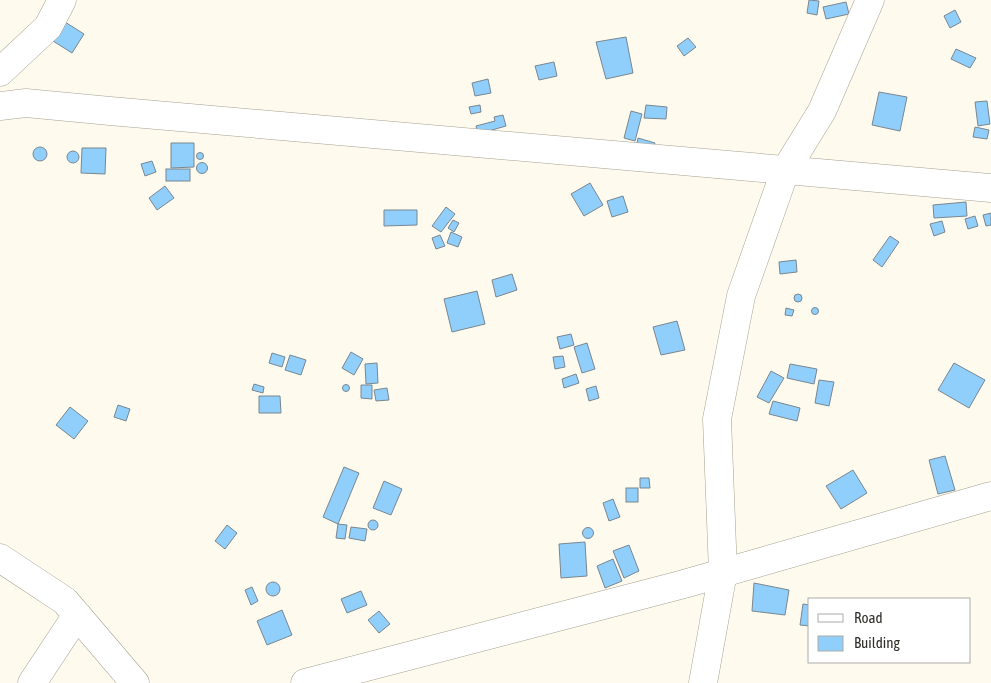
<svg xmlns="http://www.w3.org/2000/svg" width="991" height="683" font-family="'Asap Condensed',sans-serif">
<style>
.building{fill:#90cffc;stroke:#798690}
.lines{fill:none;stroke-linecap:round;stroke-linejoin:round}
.minor-casing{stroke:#a5a192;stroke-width:29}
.minor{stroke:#fff;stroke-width:28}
</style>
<rect width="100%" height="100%" fill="#fefbee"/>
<g class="building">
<path d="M809 0 819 1 817 15 807 13Z"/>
<path d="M846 2 849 14 826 19 823 7Z"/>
<path d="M955 10 961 22 950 28 944 16Z"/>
<path d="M65 22 84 34 72 53 53 41Z"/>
<path d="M626 37 633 73 606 79 596 42Z"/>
<path d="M688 38 696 47 684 56 677 46Z"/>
<path d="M956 49 976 58 970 68 951 59Z"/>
<path d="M554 62 557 76 539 80 535 66Z"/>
<path d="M488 79 491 93 475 96 472 83Z"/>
<path d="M879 92 907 97 900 131 872 125Z"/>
<path d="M987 101 990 124 978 126 975 102Z"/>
<path d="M480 105 481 112 471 114 469 107Z"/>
<path d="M646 105 667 107 666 119 644 118Z"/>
<path d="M631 111 642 114 635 141 624 138Z"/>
<path d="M503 115 506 126 478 134 476 126 495 121 494 117Z"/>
<path d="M975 127 989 130 987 139 973 137Z"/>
<path d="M638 138 655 143 652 152 636 148Z"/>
<path d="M171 143H194V167L171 168Z"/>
<circle cx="40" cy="154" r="7"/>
<path d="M82 148H106L105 174 81 173Z"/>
<circle cx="73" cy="157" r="6"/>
<circle cx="200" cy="156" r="3.5"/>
<path d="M152 161 156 172 145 176 141 164Z"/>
<circle cx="202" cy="168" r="5.5"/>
<rect x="166" y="169" width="24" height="12"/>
<path d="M590 183 603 205 584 216 571 194Z"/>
<path d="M165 186 174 198 157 210 149 198Z"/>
<path d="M623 196 628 212 612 217 607 201Z"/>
<path d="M966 202 967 216 934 218 933 205Z"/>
<path d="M446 207 455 214 441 232 432 226Z"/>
<path d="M384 210H417V225L384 226Z"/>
<path d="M991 213V225L986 226 983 215Z"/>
<path d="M975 216 978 226 968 229 965 219Z"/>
<path d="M453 220 459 223 454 232 448 228Z"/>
<path d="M942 221 945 232 934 236 930 224Z"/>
<path d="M451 232 462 237 458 247 447 243Z"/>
<path d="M440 235 445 246 436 249 432 238Z"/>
<path d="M890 236 899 242 882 267 873 260Z"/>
<path d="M796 260 797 272 780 274 779 262Z"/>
<path d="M512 274 517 290 496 297 492 280Z"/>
<path d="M477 291 485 324 452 332 444 299Z"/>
<circle cx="798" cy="298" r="4"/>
<circle cx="815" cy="311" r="3.5"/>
<path d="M786 308 794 310 792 316 785 315Z"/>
<path d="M677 321 685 350 661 355 653 327Z"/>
<path d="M571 334 574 345 560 349 557 337Z"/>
<path d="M587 343 595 369 582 373 574 347Z"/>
<path d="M351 352 363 359 354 375 342 368Z"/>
<path d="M272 353 285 357 282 367 269 363Z"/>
<path d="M290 355 306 360 301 375 285 370Z"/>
<path d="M563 356 565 367 555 369 553 357Z"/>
<path d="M377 363 378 383 366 384 365 364Z"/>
<path d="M954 363 985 380 969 408 938 390Z"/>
<path d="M790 364 817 369 814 384 787 378Z"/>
<path d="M771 371 784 378 769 403 757 397Z"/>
<path d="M576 374 579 383 564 388 562 379Z"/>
<path d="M819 380 834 382 829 406 815 403Z"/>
<path d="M254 384 264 387 263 393 252 390Z"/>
<circle cx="346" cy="388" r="3.5"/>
<path d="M361 385H372V399L361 398Z"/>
<path d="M596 386 599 398 589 401 586 389Z"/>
<path d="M387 388 389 400 376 401 374 390Z"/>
<path d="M259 396H280L281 413H259Z"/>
<path d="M773 401 800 408 797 421 769 414Z"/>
<path d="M118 405 130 409 126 421 114 417Z"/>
<path d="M70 407 88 421 74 439 56 425Z"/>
<path d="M945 456 955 490 938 494 929 460Z"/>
<path d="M344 467 359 473 338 524 323 517Z"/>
<path d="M853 470 867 493 841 509 826 486Z"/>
<path d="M640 478H649L650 488H640Z"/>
<path d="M384 481 402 489 391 515 373 508Z"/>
<rect x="626" y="488" width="12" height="14"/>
<path d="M613 499 620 517 609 521 603 503Z"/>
<circle cx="373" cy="525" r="5"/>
<path d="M338 524 347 525 345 539 336 538Z"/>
<path d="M227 525 237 533 225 549 215 541Z"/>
<path d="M351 527 367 529 365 541 349 538Z"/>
<circle cx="588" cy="533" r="5.5"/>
<path d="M585 542 587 576 561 578 559 544Z"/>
<path d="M629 545 639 571 624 578 613 551Z"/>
<path d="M613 559 622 581 605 588 597 566Z"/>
<circle cx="273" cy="589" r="7"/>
<path d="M754 583 789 590 785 615 752 611Z"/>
<path d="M252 587 258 601 251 605 245 590Z"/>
<path d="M361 591 367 605 347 613 341 599Z"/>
<path d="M803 604 810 605V626L800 625Z"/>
<path d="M282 610 292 635 267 645 257 621Z"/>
<path d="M379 611 390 624 379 633 368 620Z"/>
</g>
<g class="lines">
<g class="minor-casing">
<g id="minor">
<path d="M0 72 48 27 62 0"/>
<path d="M0 106 26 103 110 111 991 188"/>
<path d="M0 558 65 601 135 683"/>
<path d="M32 683 77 615"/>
<path d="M305 683 684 584 991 496"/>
<path d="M703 683 723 572 717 419 741 296 785 171 822 111 870 0"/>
</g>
</g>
<use href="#minor" class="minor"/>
</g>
<rect x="808" y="598" width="162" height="65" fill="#ffffff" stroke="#acaba9"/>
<rect x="818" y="614" width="25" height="8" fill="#ffffff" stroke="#acaba9"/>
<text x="854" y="623" font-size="15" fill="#302e28">Road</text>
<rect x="818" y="636" width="25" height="15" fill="#90cffc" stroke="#acaba9"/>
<text x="854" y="648" font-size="15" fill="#302e28">Building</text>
</svg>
